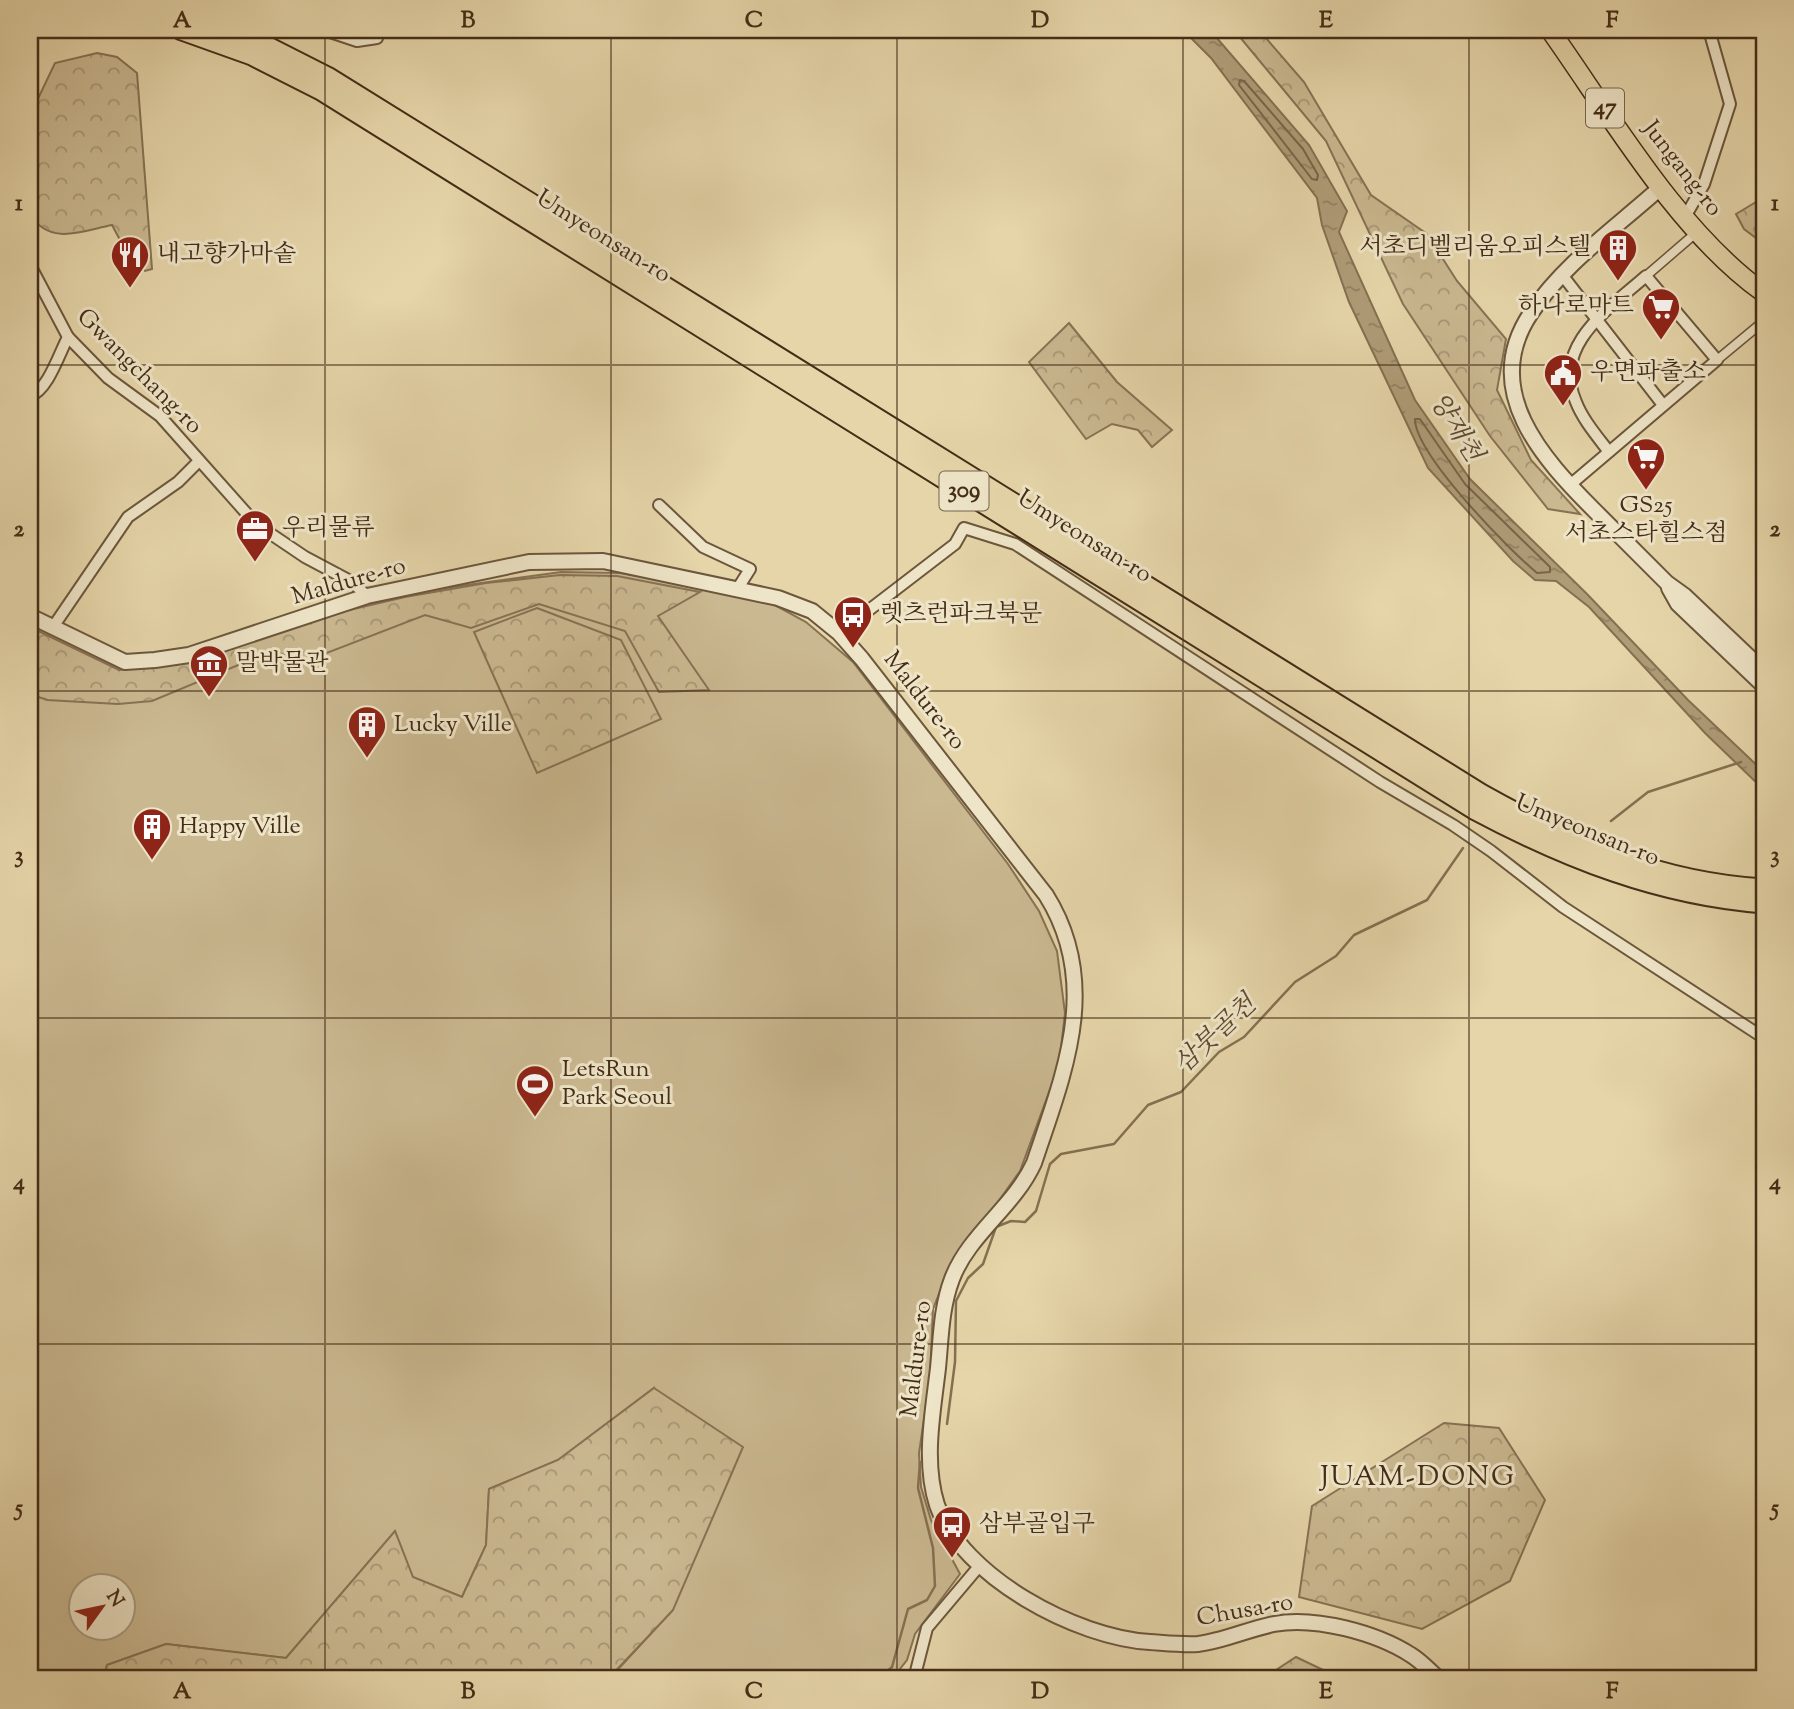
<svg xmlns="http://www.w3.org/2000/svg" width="1794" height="1709" font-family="'Sorts Mill Goudy','Noto Serif KR',serif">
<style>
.grass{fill:#cab890;stroke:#877254;stroke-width:2;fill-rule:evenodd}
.forest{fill:url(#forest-crowns);stroke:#877254;stroke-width:2}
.water{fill:url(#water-ripples);stroke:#847051;stroke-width:2}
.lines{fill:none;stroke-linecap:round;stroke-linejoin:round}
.shore{stroke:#796447;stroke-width:2}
.stream{stroke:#847051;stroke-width:2.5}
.pedestrian-casing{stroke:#6c573c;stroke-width:11}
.minor-casing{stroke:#6c573c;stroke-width:14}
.tertiary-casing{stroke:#6c573c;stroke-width:18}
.primary-casing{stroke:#442d17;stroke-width:21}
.trunk-casing{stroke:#442d17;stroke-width:23}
.pedestrian{stroke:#eee4c7;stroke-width:8}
.minor{stroke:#eee4c7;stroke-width:10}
.tertiary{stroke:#eee4c7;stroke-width:14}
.primary{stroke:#e5d5a9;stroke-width:18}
.trunk{stroke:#e5d5a9;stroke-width:19}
.grid{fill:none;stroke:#442d17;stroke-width:2;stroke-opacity:0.55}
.labels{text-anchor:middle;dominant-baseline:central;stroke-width:6;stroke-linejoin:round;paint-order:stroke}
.shield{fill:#eee4c7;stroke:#77644c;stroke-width:2}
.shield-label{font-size:23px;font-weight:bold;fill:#442d17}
.street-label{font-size:24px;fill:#442d17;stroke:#eee4c7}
.poi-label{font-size:24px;fill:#442d17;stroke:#eee4c7;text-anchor:start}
.water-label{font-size:26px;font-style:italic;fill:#5e492f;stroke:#eee4c7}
.quarter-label{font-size:28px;letter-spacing:2px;fill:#442d17;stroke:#eee4c7}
.neatline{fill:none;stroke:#442d17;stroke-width:2.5}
.grid-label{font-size:23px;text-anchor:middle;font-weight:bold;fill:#442d17}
</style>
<defs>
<pattern id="forest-crowns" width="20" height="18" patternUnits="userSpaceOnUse" patternTransform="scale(1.75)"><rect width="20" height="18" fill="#cab890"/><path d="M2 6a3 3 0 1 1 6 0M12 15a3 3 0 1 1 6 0" fill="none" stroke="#a69675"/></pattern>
<pattern id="water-ripples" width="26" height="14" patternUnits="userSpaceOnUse" patternTransform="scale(1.75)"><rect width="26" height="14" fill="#ae9c77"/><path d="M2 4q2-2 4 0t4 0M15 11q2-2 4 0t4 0" fill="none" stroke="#8f8061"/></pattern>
</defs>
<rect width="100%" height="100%" fill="#e5d5a9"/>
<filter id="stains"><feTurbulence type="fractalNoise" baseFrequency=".00286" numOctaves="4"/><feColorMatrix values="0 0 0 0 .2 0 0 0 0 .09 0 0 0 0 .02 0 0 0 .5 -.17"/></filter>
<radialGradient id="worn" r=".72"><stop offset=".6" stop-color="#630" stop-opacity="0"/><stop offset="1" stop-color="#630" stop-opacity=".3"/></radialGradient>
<path class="grass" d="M561 572 620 573 762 598 806 622 853 662 1008 864 1039 911 1057 951 1065 1013 1059 1065 1020 1171 947 1274 933 1309 930 1378 919 1453 921 1487 931 1520 960 1574 915 1634 907 1660 892 1679H609L673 1610 654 1388 558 1460 489 1489 486 1545 462 1597 412 1577 395 1532 286 1658 166 1644 107 1665 104 1679H30V622L120 665 153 664 349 606 409 593ZM80 1586H122V1628H80Z"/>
<g class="forest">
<path d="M1234 30H1259L1304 82 1371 195 1427 234 1457 281 1506 339 1497 390 1531 460 1580 514 1548 509 1490 436 1403 304 1326 141Z"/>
<path d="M97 53 117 57 137 73 152 269 145 271 128 255 112 225C82 231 51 246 30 215V109L34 107 55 63Z"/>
<path d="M1764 175V244L1744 229 1736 214 1761 199Z"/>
<path d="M1069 323 1117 382 1172 430 1152 447 1138 430 1112 424 1086 439 1029 362Z"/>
<path d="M560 575 617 576 700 592 658 616 709 690 659 692 625 631 539 604 471 628 425 615 306 661 272 651 152 701 118 704 47 700 30 694V627L119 670 179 664 345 611 405 597 486 583Z"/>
<path d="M537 608 621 640 661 719 537 773 474 632Z"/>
<path d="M654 1388 743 1447 673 1610 608 1679H104L107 1665 166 1644 286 1658 395 1531 413 1577 462 1597 486 1545 489 1489 558 1460Z"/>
<path d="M1444 1423 1499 1428 1545 1500 1510 1581 1422 1629 1299 1597 1312 1506Z"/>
<path d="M1296 1657 1342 1679H1262Z"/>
</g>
<path class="water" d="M1183 30H1210L1309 145 1347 211 1339 232 1415 400 1470 479 1587 594 1688 700 1764 772V790L1705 733 1589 607 1556 581 1535 580 1513 561 1428 468 1349 302 1322 225 1317 198 1211 58Z"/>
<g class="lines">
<g class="shore">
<path d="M1240 80 1244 81 1303 149 1318 175 1317 180 1312 179 1239 85Z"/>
<path d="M1415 419H1420L1465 484 1550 567V572L1537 573C1508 549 1415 454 1415 419Z"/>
</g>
<g class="stream">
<path d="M1611 821 1648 792 1741 762"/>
<path d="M947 1424 955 1362 956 1301 968 1278 983 1264 996 1227 1011 1221 1025 1222 1036 1211 1050 1164 1061 1154 1114 1144 1148 1105 1181 1092 1219 1052 1244 1037 1295 982 1336 956 1354 935 1427 900 1463 848"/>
<path d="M878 1679 892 1667 908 1609 927 1600 935 1586 933 1548 918 1488 920 1462"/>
</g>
<g class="pedestrian-casing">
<g id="pedestrian">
<path d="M1646 276 1697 232"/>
<path d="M1717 360 1764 321"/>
</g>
</g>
<g class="minor-casing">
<g id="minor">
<path d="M324 30 357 41 377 38"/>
<path d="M1685 217 1704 184 1730 104 1709 30"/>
<path d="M30 265 68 337 108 378 160 416 256 524 305 557 352 582 367 596"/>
<path d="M1563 276 1663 405"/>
<path d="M30 396C48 390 59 354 68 337"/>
<path d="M1570 485 1717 360 1646 276C1610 308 1551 345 1576 402 1583 420 1597 436 1609 452"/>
<path d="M659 505 703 547 750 569 738 588"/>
<path d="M53 627 128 517 178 482 198 462"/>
<path d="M839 633 955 544 964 528 1015 544 1380 782 1453 825 1491 851 1563 907 1764 1038"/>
<path d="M914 1679 927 1628 981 1564"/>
</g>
</g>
<g class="tertiary-casing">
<g id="tertiary">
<path d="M1661 187C1618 226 1563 264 1531 313 1479 390 1543 459 1595 511 1619 535 1643 559 1667 583L1685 596 1764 671"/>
<path d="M1669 588 1678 604 1764 686"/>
<path d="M30 616 125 662 155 660 189 655 367 596 529 562 603 561 778 598 812 611 839 633 862 659 1046 895C1102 984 1064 1073 1034 1163 1014 1207 969 1234 952 1279 941 1308 941 1338 938 1368 933 1412 923 1461 937 1505 962 1577 1077 1638 1150 1642 1165 1643 1183 1645 1198 1644 1223 1641 1249 1629 1274 1624 1315 1616 1377 1633 1411 1655 1421 1661 1430 1671 1439 1679"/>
</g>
</g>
<g class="primary-casing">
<path id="primary" d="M1550 30C1611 116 1678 232 1764 293"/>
</g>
<g class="trunk-casing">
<g id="trunk">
<path d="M182 30 252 55 321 90 1474 809C1566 858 1659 895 1764 903"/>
<path d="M225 30 260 43 329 78 1481 794C1570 844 1660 883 1764 889"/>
</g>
</g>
<use href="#pedestrian" class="pedestrian"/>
<use href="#minor" class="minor"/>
<use href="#tertiary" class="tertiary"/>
<use href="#primary" class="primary"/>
<use href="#trunk" class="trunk"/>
</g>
<path class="grid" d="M325 30V1679M611 30V1679M897 30V1679M1183 30V1679M1469 30V1679M30 365H1764M30 691H1764M30 1018H1764M30 1344H1764"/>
<defs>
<g id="building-pin" transform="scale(2.0125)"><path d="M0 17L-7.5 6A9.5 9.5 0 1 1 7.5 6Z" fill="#8f2418" stroke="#eee4c7"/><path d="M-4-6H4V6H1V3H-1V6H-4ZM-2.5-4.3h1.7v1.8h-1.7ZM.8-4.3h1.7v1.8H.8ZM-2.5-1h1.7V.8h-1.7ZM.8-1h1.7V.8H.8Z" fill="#fff"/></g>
<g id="restaurant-pin" transform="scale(2.0125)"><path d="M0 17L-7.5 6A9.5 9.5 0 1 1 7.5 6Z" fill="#8f2418" stroke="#eee4c7"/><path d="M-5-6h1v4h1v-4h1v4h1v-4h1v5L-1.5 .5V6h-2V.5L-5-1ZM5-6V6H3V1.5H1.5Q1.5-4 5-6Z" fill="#fff"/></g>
<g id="supermarket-pin" transform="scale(2.0125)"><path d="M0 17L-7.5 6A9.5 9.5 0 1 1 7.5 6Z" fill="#8f2418" stroke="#eee4c7"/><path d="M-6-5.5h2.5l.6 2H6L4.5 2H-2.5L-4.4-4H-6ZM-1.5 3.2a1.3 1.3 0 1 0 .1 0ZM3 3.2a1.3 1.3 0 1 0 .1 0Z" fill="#fff"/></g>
<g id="civic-pin" transform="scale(2.0125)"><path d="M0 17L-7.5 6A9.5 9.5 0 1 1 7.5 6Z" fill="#8f2418" stroke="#eee4c7"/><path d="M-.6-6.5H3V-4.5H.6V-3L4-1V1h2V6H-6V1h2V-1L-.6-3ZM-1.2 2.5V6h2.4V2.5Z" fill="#fff"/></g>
<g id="office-pin" transform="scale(2.0125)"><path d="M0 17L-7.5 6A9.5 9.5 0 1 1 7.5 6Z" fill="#8f2418" stroke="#eee4c7"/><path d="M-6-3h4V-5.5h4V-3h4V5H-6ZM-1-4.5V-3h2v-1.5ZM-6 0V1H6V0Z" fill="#fff"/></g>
<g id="bus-pin" transform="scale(2.0125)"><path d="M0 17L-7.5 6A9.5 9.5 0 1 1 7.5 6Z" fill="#8f2418" stroke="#eee4c7"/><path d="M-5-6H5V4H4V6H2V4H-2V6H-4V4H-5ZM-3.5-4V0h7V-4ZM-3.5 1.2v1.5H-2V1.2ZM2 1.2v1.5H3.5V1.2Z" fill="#fff"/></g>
<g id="museum-pin" transform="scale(2.0125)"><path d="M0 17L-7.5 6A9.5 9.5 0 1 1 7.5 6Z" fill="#8f2418" stroke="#eee4c7"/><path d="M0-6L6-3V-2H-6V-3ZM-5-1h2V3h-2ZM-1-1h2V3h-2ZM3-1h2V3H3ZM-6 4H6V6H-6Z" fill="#fff"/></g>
<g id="stadium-pin" transform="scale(2.0125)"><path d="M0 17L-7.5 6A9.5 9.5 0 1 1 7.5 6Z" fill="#8f2418" stroke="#eee4c7"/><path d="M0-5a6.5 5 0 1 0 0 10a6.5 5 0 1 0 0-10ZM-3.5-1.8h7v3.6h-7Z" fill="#fff"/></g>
</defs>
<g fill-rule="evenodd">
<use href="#building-pin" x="1618" y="248"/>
<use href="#restaurant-pin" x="130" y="255"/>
<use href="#supermarket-pin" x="1661" y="307"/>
<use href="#civic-pin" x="1563" y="373"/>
<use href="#supermarket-pin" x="1646" y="457"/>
<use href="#office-pin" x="255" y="529"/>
<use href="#bus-pin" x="853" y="615"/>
<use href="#museum-pin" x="209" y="664"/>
<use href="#building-pin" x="367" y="725"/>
<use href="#building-pin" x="152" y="827"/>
<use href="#stadium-pin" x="535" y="1084"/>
<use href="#bus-pin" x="952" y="1525"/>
</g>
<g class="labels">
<g class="shield">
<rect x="1586" y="88.5" width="38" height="39" rx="5"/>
<rect x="939.5" y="471.5" width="49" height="39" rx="5"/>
</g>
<g class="shield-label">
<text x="1605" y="108">47</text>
<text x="964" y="491">309</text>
</g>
<g class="street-label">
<text transform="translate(1682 169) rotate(52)">Jungang-ro</text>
<text transform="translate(603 237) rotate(32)">Umyeonsan-ro</text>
<text transform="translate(139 372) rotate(45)">Gwangchang-ro</text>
<text transform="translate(1084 537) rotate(32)">Umyeonsan-ro</text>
<text transform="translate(349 582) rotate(-16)">Maldure-ro</text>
<text transform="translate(924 701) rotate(52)">Maldure-ro</text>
<text transform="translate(1587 831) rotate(22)">Umyeonsan-ro</text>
<text transform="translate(917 1359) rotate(-83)">Maldure-ro</text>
<text transform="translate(1245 1611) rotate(-10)">Chusa-ro</text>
</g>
<g class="poi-label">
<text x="1591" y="248" text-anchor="end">서초디벨리움오피스텔</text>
<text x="157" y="255">내고향가마솥</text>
<text x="1634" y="307" text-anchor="end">하나로마트</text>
<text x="1590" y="373">우면파출소</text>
<text x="1646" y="506" text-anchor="middle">GS25<tspan x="1646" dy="28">서초스타힐스점</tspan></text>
<text x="282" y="529">우리물류</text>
<text x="880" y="615">렛츠런파크북문</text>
<text x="236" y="664">말박물관</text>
<text x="394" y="725">Lucky Ville</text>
<text x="179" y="827">Happy Ville</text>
<text x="562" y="1070">LetsRun<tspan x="562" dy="28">Park Seoul</tspan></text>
<text x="979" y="1525">삼부골입구</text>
</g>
<g class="water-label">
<text transform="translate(1455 428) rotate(58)">양재천</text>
<text transform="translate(1216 1035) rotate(-43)">삼붓골천</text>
</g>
<g class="quarter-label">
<text x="1418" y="1478">JUAM-DONG</text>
</g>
</g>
<rect width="1794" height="1709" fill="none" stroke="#e5d5a9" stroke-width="77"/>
<g transform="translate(102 1607) rotate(57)"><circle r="33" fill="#eee4c7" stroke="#aa9b81" stroke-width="2"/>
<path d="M0-5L12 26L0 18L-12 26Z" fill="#8f2418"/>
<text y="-10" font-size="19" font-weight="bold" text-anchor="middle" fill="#442d17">N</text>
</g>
<rect x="38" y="38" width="1718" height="1632" class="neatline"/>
<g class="grid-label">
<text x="182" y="27">A</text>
<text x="468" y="27">B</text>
<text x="754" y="27">C</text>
<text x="1040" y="27">D</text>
<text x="1326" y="27">E</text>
<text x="1612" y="27">F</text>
<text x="19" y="210">1</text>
<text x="1775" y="210">1</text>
<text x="19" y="536">2</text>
<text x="1775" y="536">2</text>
<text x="19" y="862">3</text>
<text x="1775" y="862">3</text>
<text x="19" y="1189">4</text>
<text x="1775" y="1189">4</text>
<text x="19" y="1515">5</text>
<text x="1775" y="1515">5</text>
<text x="182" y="1698">A</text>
<text x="468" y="1698">B</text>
<text x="754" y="1698">C</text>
<text x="1040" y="1698">D</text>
<text x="1326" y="1698">E</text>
<text x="1612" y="1698">F</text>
</g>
<rect width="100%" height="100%" filter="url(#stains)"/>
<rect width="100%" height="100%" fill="url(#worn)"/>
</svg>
